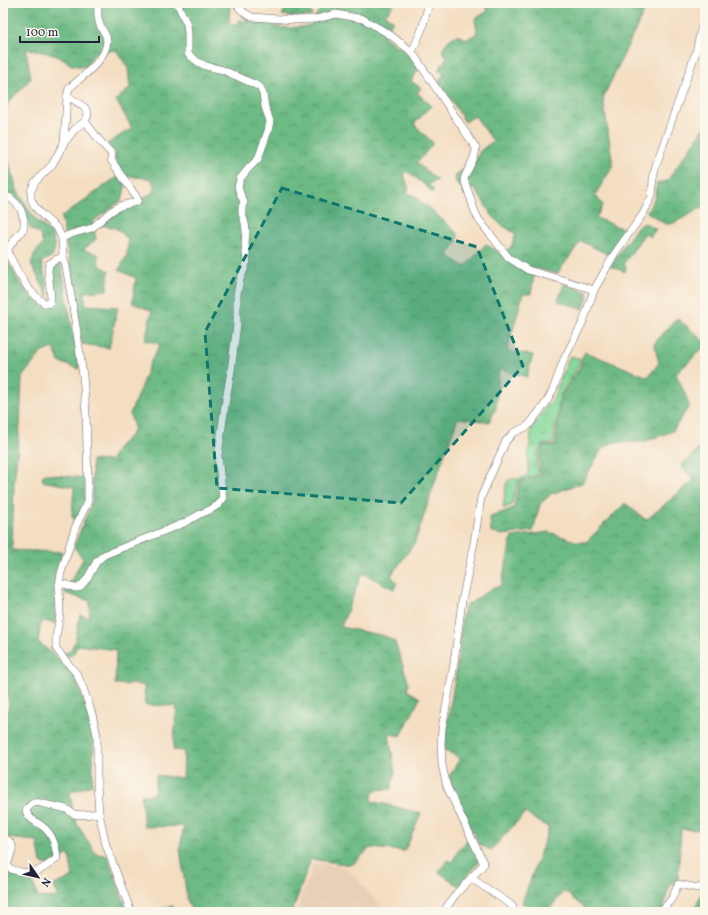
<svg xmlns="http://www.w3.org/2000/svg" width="708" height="915" font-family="Vollkorn,serif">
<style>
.built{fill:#e8cfb7}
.grass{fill:url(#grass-tufts);stroke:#547e6c}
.forest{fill:url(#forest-crowns);stroke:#486e60}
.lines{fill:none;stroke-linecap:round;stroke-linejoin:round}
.minor-casing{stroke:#6c646a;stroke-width:8}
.minor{stroke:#fff;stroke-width:7}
.marked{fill:#0f766e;fill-opacity:0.2;stroke:#0f766e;stroke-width:3;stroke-dasharray:8 5;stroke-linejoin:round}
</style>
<defs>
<pattern id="grass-tufts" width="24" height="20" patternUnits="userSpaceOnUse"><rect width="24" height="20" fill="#87da9c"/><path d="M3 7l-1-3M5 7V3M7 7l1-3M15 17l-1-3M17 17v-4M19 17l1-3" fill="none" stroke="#74bb87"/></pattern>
<pattern id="forest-crowns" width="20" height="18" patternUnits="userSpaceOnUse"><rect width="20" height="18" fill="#6dba84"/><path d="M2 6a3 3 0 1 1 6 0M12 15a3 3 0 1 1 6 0" fill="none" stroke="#59976d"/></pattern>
</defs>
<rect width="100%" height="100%" fill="#fbf7ec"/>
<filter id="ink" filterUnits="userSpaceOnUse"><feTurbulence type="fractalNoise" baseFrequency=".025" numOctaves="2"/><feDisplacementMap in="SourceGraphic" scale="8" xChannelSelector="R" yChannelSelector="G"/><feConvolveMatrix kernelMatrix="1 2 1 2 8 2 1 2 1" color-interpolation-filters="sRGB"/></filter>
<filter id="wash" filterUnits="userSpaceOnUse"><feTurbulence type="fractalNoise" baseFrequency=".012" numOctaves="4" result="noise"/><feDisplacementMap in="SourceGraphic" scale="16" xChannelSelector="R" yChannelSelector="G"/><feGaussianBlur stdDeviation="0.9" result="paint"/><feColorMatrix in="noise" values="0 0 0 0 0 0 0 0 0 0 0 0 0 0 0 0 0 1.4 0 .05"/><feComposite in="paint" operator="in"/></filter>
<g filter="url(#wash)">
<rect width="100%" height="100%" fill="#f4dec2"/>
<path class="built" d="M314 862 347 868 386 912H296Z"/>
<path class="grass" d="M570 356 579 359 578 366 560 395 553 443 542 445 537 454 538 474 517 482 512 505 503 508 506 485 508 480 522 478 528 474V458L532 427 554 397Z"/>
<g class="forest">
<path d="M3 3H230L229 23 237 26 239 20 267 24 281 28 301 27 311 25 318 12 324 6 323 3H395L385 15 393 20 384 37 404 50 420 67 411 81 421 88 417 93 432 106 414 124 433 143 417 163 437 180 428 185 434 190 432 193 426 186 407 171 404 175 409 189 405 191 418 198 424 206 426 205 458 234V239L448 255 465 267 486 244 502 255 512 245 516 234 500 224 491 214 475 189H464L458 186 455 180 456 175 461 171 472 170 480 151 493 141 475 116 465 122 439 81 444 74 438 70 447 57 442 51C445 43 449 39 457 35L467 39 476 34 477 31 475 19 488 11 484 3H496L499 8 506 3H648L603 98 613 166 595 195 603 205 596 218 626 230 609 255 581 241 557 274 535 268 531 294H523L507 351 533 355 527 377 499 369 496 408 489 422 458 418 443 458 415 542 391 576 397 583 394 589 362 573 341 627 385 636 395 642 409 684 407 690 420 698 401 736 389 734 395 771 391 789 374 790 371 801 421 813 405 851 370 848 352 865 311 859 292 912H192L187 899 180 848 184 826 144 827 141 795H151L155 790 156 775 183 778 184 751 173 750 177 706 145 705 144 685 115 684 116 650 77 645 75 651 71 656H64L62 653 69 652 75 642 80 615 89 617 90 601 64 593 83 559 74 547 92 501V460L110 461 119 446 131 435 134 428 130 414 150 363 160 344 145 340 152 311 132 303 136 278 119 270 127 255 128 240C118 227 115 227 99 225L155 191 152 179 128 176 122 200 92 222 96 239 83 250 98 254 99 265 109 271 107 290 85 292V305L118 307 109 348 82 344 76 307 73 279 61 217 118 176 122 172 115 160V153L107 144 132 128 116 100 130 88 128 68 116 50 95 53 85 67 72 65 53 54 26 49 31 78 8 103 3 118Z"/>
<path d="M289 3H312L307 10 312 13V16L296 17 282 15Z"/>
<path d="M705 127V206L672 224H665L647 212 655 197 657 183 667 181Z"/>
<path d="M3 143 17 190 35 219 51 233 55 246 53 256 41 262 45 277 49 298 31 264 35 253 43 244 40 235 30 228 22 205 11 194 3 195Z"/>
<path d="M645 223 656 229 650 237 645 233 624 263 626 268 625 272 610 266 637 227Z"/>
<path d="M3 237 7 241 6 252 9 263 18 280 32 297 45 307 54 295 53 268 61 263 79 369 59 362 54 348 42 352 22 377 20 426 14 483 12 550 62 552 56 582 55 623 41 621 38 642 56 656 74 674 90 718 94 742 92 785 70 792 72 807 77 824 96 854 107 855 128 912H3V872L13 873 33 883 38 898 58 897 54 885 73 877 69 854 49 865 41 863 37 841 16 839 3 836V735L9 706 3 655Z"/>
<path d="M564 284 587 292 588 297 583 309 558 301Z"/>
<path d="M677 318 705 342V346L676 374 686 396 689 406 673 431 643 442H613L602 449 582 483 551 494 540 504 533 531 502 535 491 532 490 517 514 508 519 482 540 475 539 454 543 446 555 445 561 396 580 367 581 360 585 352 648 377 659 363 654 344Z"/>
<path d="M705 443V830L681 829 678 880 670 885 662 912H589L564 891 547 912H544L522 903 549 828 525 813 491 850 480 845 459 806 449 777 460 758 444 750 448 720 457 666 462 617 466 606 494 587 501 586 512 537 549 532 578 542H586L625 503 646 520 694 480 681 466Z"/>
<path d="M46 474 85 478V501L75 521 72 516 74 487 47 482 43 481 42 476Z"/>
<path d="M468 839 480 861 459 886 439 872 447 860 452 862 458 851Z"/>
<path d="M703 890 705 891V912H693Z"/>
<path d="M173 906 174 912H157L156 910Z"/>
</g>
</g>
<g filter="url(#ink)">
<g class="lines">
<g class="minor-casing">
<g id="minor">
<path d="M98 3C98 9 97 16 99 22 100 27 104 31 106 36 112 56 82 77 69 88L67 96 64 143 52 165 35 182 31 191V199L35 207 43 216 57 228 62 238 63 257 66 266 76 326 83 376 86 413 88 486V501L75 528 61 573 59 585 60 615 56 637V648L64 659 77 674 83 688 92 714 97 735V784L99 813 106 845 131 912"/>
<path d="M236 3C240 10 245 14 252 17L295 20 316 19 336 14 363 19 389 34 412 52 476 148C476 159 467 169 464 179L475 212 479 220 501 248 509 258 528 270 566 281 594 290"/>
<path d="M412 52 422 29 429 3"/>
<path d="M64 143 75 129 85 121"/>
<path d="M3 198 9 197 17 204 21 210 24 220V228L8 248 9 255 19 274 28 288 40 300 46 304H48L50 302 51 298 48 271 49 264 57 259 63 257"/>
<path d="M62 238 71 234 92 228 110 212 120 206 136 202 138 200 135 195 111 160 112 154 99 140 85 121C86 119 88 116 88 114 88 107 73 100 67 96"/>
<path d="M59 585 65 584 75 588H78L81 586 87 579 97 561 104 555 184 523 200 514 210 510 218 505 223 499 218 456 225 405 231 371 237 324V294L240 280 244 270 247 261 245 244 246 231 245 223 242 214V207L244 202 241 196 238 187 240 179 248 169 258 159 268 131 270 121 265 107 263 94 260 87 254 84 223 70 206 66 198 62 188 54V34L187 24 177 3"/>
<path d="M3 838C20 844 9 854 7 866 12 872 31 874 38 871 44 868 50 864 55 860L57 858C56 846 52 833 42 826 36 821 29 820 26 811 33 797 42 804 53 806 58 807 62 807 66 809 69 810 71 813 74 814 82 816 92 814 99 813"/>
<path d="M471 878 510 904 513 907V912"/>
<path d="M443 912 456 894 484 864 447 787 442 765 441 744 442 728 453 670 462 601 474 543 481 497 506 441 513 433 528 426 546 403 553 390 564 359 583 322 594 290 615 253 643 214 652 196 653 179 656 165 696 52 701 29 705 21"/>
<path d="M618 912 619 911 624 912"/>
<path d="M659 912C662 909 666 906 669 902 674 897 675 890 678 884L698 888 705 886"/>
</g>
</g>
<use href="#minor" class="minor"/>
</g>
</g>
<path class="marked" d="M282 188 477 247 523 366 401 503 217 488 205 332Z"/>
<rect width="708" height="915" fill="none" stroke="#fbf7ec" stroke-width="16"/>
<g transform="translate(38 877) rotate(124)" stroke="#fbf7ec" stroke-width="3" paint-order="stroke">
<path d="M0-3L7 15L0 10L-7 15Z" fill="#22223b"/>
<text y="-6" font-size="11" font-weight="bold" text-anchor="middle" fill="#22223b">N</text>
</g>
<path d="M20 36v6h79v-6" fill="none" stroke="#22223b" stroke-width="2"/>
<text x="26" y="36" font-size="12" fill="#22223b" stroke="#fbf7ec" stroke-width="3" paint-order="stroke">100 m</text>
</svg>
